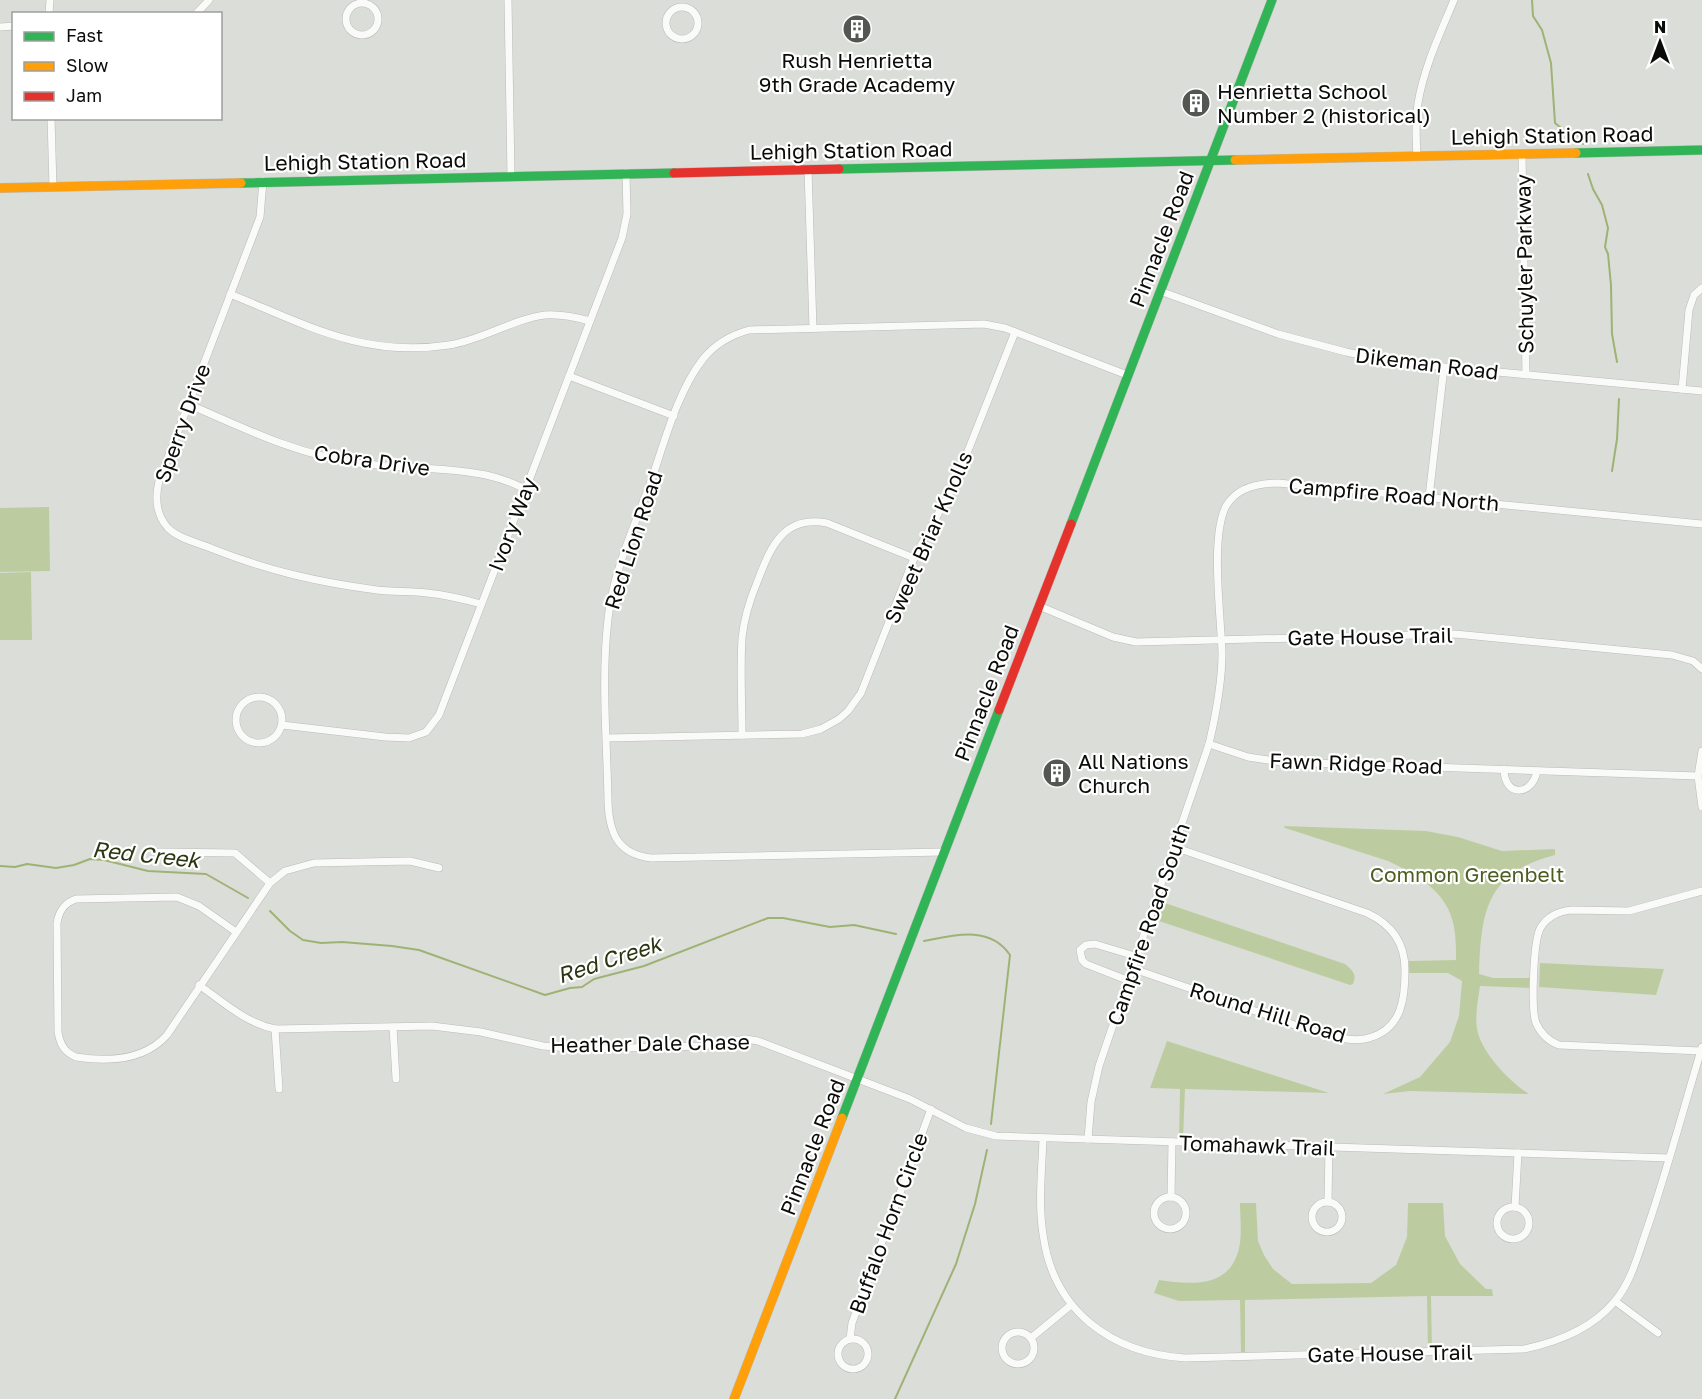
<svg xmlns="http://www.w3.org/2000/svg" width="1702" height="1399" font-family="'Golos Text',sans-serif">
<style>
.green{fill:#bdcca0}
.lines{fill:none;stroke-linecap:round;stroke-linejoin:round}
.stream{stroke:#9fb275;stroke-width:2}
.street-casing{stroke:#babbb7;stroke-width:8}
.fast-casing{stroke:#babbb7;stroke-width:10}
.slow-casing{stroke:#babbb7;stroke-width:10}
.jam-casing{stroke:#babbb7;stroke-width:10}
.street{stroke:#fafaf9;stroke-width:7}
.fast{stroke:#30b455;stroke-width:9}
.slow{stroke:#ff9f0a;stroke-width:9}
.jam{stroke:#e5322d;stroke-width:9}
.labels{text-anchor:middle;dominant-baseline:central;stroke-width:4.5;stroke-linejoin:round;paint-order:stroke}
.poi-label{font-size:21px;fill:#0b0c09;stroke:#fff;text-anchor:start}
.street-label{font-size:21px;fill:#0b0c09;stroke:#fff}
.park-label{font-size:21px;fill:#4d5e23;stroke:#fff}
.water-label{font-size:22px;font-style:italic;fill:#2a3511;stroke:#fff}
</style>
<rect width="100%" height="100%" fill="#dbded8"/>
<g class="green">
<path d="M49 507 50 571 0 572V508Z"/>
<path d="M31 572 32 640H0V573Z"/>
<path d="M1284 826 1426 831 1458 837 1502 851 1555 849V855C1486 873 1481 911 1479 974L1493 978H1532V988L1480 986C1478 1001 1474 1019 1478 1033 1484 1055 1510 1082 1529 1094L1410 1091 1383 1094 1420 1077 1450 1042 1459 1016 1462 981 1448 973H1409V961L1456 960C1456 949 1456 938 1454 927 1448 892 1418 875 1388 861L1285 828Z"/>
<path d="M1162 902 1345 964C1353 971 1357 974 1353 984L1350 985 1156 920Z"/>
<path d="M1540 963 1664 969 1656 995 1539 987Z"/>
<path d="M1167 1041 1329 1093 1185 1089 1183 1140 1179 1139 1180 1089 1150 1088Z"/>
<path d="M1240 1203H1256L1258 1241 1264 1255 1273 1269 1292 1284 1371 1283 1396 1265 1407 1237 1408 1203H1443L1445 1236 1460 1264 1486 1289H1492L1493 1296H1431L1432 1352H1428L1427 1296 1245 1300V1352H1241L1240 1300 1179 1301 1154 1293 1159 1280C1187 1284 1225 1289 1237 1255 1243 1240 1240 1219 1240 1203Z"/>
</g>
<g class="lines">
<g class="stream">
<path d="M1532 0 1533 16 1542 30 1551 63 1555 123 1566 132 1580 136 1583 144"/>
<path d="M1588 174 1593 189 1602 205 1608 228 1605 247 1608 254 1611 285 1612 334 1617 362"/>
<path d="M1612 471 1617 439 1619 399"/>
<path d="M0 866 15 867 27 864 56 868 74 865 90 859 104 860 148 871 206 874 248 898"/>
<path d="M270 911 290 931 303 940 321 943 342 942 392 946 419 950 545 995 570 988 582 987 594 979 644 966 768 918H783L830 927 854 925 896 934"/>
<path d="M924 941C954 935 990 925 1010 955L991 1124"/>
<path d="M895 1399 956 1264 975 1204 987 1150"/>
</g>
<g class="street-casing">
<g id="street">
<path d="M508 0 511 176"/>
<circle cx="362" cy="19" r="16"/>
<circle cx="682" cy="23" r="16"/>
<path d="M49 14 50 0"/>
<path d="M196 14 209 0"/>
<path d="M0 27 14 26"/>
<path d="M51 118 53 187"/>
<path d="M1522 154 1526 375"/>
<path d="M1417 156C1416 138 1415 121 1418 103 1424 67 1440 34 1454 0"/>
<path d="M808 169 813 328"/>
<path d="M263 181 260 217 159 481C155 497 156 515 168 528 179 539 199 543 213 549 269 571 317 582 377 590 394 592 411 591 427 593 446 595 463 599 481 604"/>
<path d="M1160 291 1278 334 1346 352 1379 359 1444 367 1702 391"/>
<path d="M230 294C307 325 363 358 449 345 482 340 513 319 545 315 560 314 575 317 590 321"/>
<path d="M569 376 674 416"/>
<path d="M1682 389 1689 310 1694 295 1702 288"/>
<path d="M188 404C243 428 298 455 358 463 400 469 444 466 486 475 500 478 513 483 525 489"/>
<path d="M1429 497 1444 367"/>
<path d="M1039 606 1113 637 1136 642 1455 634 1672 655 1693 661 1702 669"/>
<circle cx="259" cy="720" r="23"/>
<path d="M282 725 385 737 409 738 426 732 439 715 622 238 627 214 626 173"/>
<path d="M742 735C742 703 740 670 742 638 744 618 750 599 758 580 771 546 784 515 827 523L914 558"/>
<path d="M607 738 802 734 821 729 839 719 848 711 861 693 914 558 956 481 1015 332"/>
<path d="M1209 744 1248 757 1281 762 1698 776"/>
<path d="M1702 751 1698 776 1702 807"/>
<path d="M1504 769C1504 797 1532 797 1537 771"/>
<path d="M159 852 235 853 270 883"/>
<path d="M943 852 651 858C617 854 609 832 608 801 607 741 601 679 608 619 613 572 634 527 650 484 664 444 677 392 703 359 715 344 731 335 749 330L984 324 1005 328 1127 375"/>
<path d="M236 932 199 906 177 897 76 899C64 903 59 911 57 923L58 1032C60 1044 64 1052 76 1057 108 1062 144 1061 167 1035L270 883 285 871 314 863 410 861 439 868"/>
<path d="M1131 968C1175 983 1218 998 1261 1013 1287 1022 1313 1033 1340 1038 1350 1040 1362 1041 1372 1037 1402 1027 1405 998 1405 970 1405 943 1391 924 1367 913L1174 847"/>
<path d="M1127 980 1086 964 1082 960 1080 950 1086 945 1095 944 1135 956"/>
<path d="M199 985C223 1002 246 1023 275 1029L432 1026 481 1032 543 1046 582 1049 703 1046 746 1039 758 1041 910 1099 966 1128 996 1136 1669 1158"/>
<path d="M393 1027 396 1079"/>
<path d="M275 1029 279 1089"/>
<path d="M1701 1051 1559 1045C1548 1041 1541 1034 1536 1023 1531 1009 1533 939 1541 927 1548 916 1560 911 1572 910L1629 911 1702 891"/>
<path d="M1043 1138C1042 1170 1038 1203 1043 1234 1053 1311 1111 1353 1185 1358L1524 1349C1558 1342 1592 1329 1615 1301 1632 1281 1639 1251 1648 1226 1668 1167 1684 1107 1702 1047"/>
<path d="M1088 1139 1091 1102 1099 1066 1209 744C1216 714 1222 683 1222 653 1221 616 1210 537 1226 506 1237 487 1258 483 1278 483L1702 524"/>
<circle cx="1170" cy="1213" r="16"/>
<path d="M1171 1197 1172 1142"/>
<circle cx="1327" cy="1217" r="15"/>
<path d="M1328 1202 1329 1147"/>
<path d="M1515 1207 1518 1153"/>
<circle cx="1513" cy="1223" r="16"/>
<path d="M1615 1301 1658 1333"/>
<circle cx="1018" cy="1348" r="16"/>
<path d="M1031 1338 1071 1305"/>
<circle cx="853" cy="1354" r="15"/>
<path d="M850 1339 852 1323 931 1109"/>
</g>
</g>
<g class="fast-casing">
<g id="fast">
<path d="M1576 153 1702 150"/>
<path d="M839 169 1235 160"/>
<path d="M241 183 674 173"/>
<path d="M1071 524 1272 0"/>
<path d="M842 1118 999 710"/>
</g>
</g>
<g class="slow-casing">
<g id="slow">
<path d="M1235 160 1576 153"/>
<path d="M0 188 241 183"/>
<path d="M734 1399 842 1118"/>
</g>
</g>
<g class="jam-casing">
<g id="jam">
<path d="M674 173 839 169"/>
<path d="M999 710 1071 524"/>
</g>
</g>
<use href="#street" class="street"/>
<use href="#fast" class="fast"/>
<use href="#slow" class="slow"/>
<use href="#jam" class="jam"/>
</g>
<defs>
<g id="building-disc" transform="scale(1.5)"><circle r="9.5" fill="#545651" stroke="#fff"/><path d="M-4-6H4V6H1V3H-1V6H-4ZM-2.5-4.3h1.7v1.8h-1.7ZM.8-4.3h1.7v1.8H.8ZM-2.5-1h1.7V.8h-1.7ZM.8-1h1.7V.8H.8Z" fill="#fff"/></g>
</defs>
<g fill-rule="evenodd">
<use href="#building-disc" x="857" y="29"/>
<use href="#building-disc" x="1196" y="103"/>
<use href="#building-disc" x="1057" y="773"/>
</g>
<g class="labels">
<g class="poi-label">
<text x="857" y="60" text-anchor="middle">Rush Henrietta<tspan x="857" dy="24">9th Grade Academy</tspan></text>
<text x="1217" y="91">Henrietta School<tspan x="1217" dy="24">Number 2 (historical)</tspan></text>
<text x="1078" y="761">All Nations<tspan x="1078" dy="24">Church</tspan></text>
</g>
<g class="street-label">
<text transform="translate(1552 135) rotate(-1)">Lehigh Station Road</text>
<text transform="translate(851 150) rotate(-1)">Lehigh Station Road</text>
<text transform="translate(365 161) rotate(-1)">Lehigh Station Road</text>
<text transform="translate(1161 239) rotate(-69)">Pinnacle Road</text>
<text transform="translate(1524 264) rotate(-91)">Schuyler Parkway</text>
<text transform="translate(1427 363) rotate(7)">Dikeman Road</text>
<text transform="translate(182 423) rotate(-70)">Sperry Drive</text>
<text transform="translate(372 460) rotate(8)">Cobra Drive</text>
<text transform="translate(1394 494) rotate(5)">Campfire Road North</text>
<text transform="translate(512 524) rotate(-69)">Ivory Way</text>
<text transform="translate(928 537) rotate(-66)">Sweet Briar Knolls</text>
<text transform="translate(633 540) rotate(-72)">Red Lion Road</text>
<text transform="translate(1370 636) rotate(-1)">Gate House Trail</text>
<text transform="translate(986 693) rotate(-69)">Pinnacle Road</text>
<text transform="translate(1356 763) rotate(2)">Fawn Ridge Road</text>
<text transform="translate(1148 924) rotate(-71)">Campfire Road South</text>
<text transform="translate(1268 1012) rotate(17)">Round Hill Road</text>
<text transform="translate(650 1043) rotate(-1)">Heather Dale Chase</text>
<text transform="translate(1257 1145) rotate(2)">Tomahawk Trail</text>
<text transform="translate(812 1147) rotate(-69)">Pinnacle Road</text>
<text transform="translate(888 1223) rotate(-70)">Buffalo Horn Circle</text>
<text transform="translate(1390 1353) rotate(-1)">Gate House Trail</text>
</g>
<g class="park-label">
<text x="1467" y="874">Common Greenbelt</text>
</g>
<g class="water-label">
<text transform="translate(146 854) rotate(6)">Red Creek</text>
<text transform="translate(609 959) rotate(-18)">Red Creek</text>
</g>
</g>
<rect x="12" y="12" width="210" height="108" fill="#ffffff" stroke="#9d9e9d" stroke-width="1.5"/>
<rect x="24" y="32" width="30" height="9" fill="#30b455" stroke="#9d9e9d" stroke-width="1.5"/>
<text x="66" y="42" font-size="18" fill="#0b0c09">Fast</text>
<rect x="24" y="62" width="30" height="9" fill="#ff9f0a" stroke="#9d9e9d" stroke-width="1.5"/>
<text x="66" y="72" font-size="18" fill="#0b0c09">Slow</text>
<rect x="24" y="92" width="30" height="9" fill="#e5322d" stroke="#9d9e9d" stroke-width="1.5"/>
<text x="66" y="102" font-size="18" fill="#0b0c09">Jam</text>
<g transform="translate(1660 42)" stroke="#ffffff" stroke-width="4.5" paint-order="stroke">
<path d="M0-4.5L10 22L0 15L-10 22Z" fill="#0b0c09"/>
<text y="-9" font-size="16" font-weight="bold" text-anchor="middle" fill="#0b0c09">N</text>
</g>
</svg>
